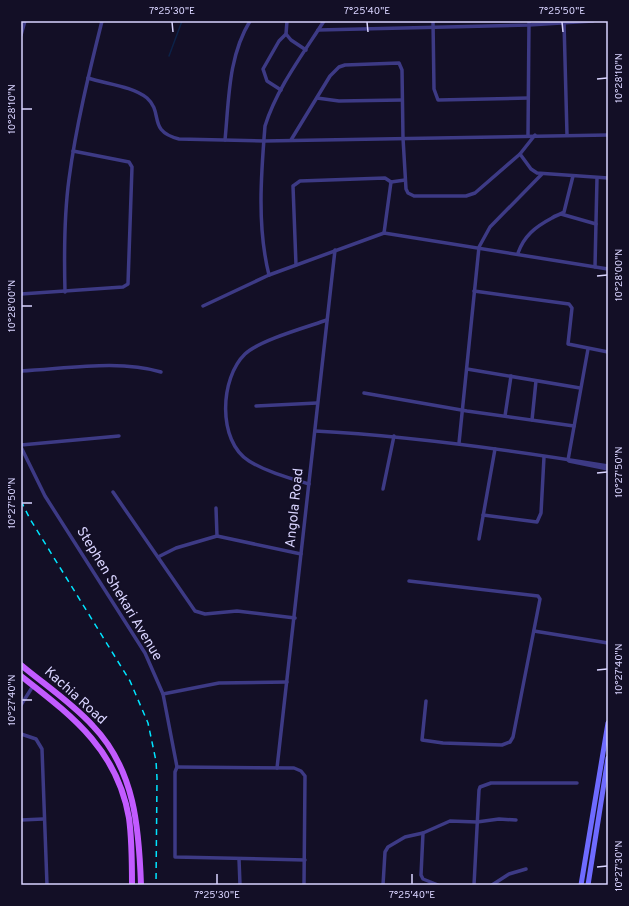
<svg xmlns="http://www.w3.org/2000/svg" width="629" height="906" font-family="Overpass,sans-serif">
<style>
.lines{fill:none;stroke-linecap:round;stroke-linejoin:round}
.stream{stroke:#0c2248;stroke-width:1.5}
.street{stroke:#3d3a85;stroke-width:3.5}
.secondary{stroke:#6f6bff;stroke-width:5}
.primary{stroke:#c25bff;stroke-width:6}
.rail{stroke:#00e5ff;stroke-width:1.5;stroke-dasharray:6 5;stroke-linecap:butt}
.ticks{fill:none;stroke:#d9d4ff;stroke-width:1.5}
.labels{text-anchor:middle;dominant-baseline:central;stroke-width:3.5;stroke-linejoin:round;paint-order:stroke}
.street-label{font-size:14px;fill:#d9d4ff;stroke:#130f26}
.neatline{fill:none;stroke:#d9d4ff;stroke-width:1.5}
.ticks-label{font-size:10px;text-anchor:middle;fill:#d9d4ff}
</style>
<rect width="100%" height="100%" fill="#130f26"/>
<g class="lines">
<path class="stream" d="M169 56 182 21"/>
<g class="street">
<path d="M433 21 434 89 438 100 528 98"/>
<path d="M564 22 567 135"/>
<path d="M318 30 529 25 593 21"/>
<path d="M286 34 291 40 306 50"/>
<path d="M21 35 25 21"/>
<path d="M88 78C106 84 132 86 147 98 164 113 147 131 179 139L264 141 608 135"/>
<path d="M281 90 267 81 263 69 279 41 286 34 287 21"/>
<path d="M317 98 339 101 402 100"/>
<path d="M528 136 529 21"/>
<path d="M225 140C229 100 228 57 250 21"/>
<path d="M291 140 330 76 339 67 345 65 399 63 402 70 403 138 406 189 408 193 414 196H466L475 193 520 154 535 135"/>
<path d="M520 154 531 169 537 173 608 178"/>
<path d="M391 182 405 180"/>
<path d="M561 214 596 224"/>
<path d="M384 233 391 182"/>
<path d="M518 253C524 236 535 227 552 218 556 215 560 215 564 212L573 176"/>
<path d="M296 265 293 186 300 181 385 178 391 182"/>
<path d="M595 267 597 178"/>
<path d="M269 275C257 227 261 175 265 126 277 88 303 54 324 21"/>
<path d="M474 291 569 304 572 308 568 344 608 352"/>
<path d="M65 292C64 254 64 216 69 179 76 126 89 73 102 21"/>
<path d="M21 294 123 287 128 284 132 167 129 162 73 151"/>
<path d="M203 306 269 275 384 233 608 269"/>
<path d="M467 369 580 388"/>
<path d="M21 371C65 369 119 359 161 372"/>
<path d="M364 393 467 411 574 426"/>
<path d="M256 406 317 403"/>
<path d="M505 416 511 376"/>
<path d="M532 420 536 381"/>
<path d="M315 431C413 436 511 450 608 466"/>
<path d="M459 443 479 247 490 227 542 174"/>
<path d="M21 445 119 436"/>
<path d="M21 447 45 496 145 653 163 694 177 767 175 772V857L305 860"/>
<path d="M568 460 588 349"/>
<path d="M569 461 608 469"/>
<path d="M309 484C289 478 267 472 249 461 217 441 220 378 245 354 260 340 307 327 327 320"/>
<path d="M383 489 394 436"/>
<path d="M113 492 195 611 205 614 237 611 295 618"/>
<path d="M216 508 217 536"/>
<path d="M483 515 537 522 541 513 544 457"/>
<path d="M479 539 495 449"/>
<path d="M158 557 176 548 217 536 301 554"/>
<path d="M409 581 538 596 540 599 513 737 510 742 502 745 443 743 422 740 426 701"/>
<path d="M534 631 608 643"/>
<path d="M163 694 219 683 287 682"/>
<path d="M21 705 33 686"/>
<path d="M21 734 36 739 42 749 47 885"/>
<path d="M177 767 294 768 301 771 305 776 304 885"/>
<path d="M277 768 335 250"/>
<path d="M21 820 43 819"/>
<path d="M423 833 421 875 423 879 438 885"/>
<path d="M239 859 240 885"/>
<path d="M383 885 385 852 388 847 405 837 423 833 450 821 477 822 499 819 516 820"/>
<path d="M474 885 479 790 480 787 491 783H577"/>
<path d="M492 885 509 874 526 869"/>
</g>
<g class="secondary">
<path d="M581 885 608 723"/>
<path d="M588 885 608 758"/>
</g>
<g class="primary">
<path d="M21 665C45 685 72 703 93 726 135 770 139 828 141 885"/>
<path d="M21 676C72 716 117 749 129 818 132 840 132 863 132 885"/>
</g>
<path class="rail" d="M21 501 30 519 130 681 148 723 156 761 157 778 156 885"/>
</g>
<path class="ticks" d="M172 22 173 32M367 22 368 32M562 22 563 32M597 79 607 78M22 109H32M597 276 607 275M22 306H32M597 473 607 472M22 503H32M597 670 607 669M22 700H32M597 867 607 866M217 874V884M412 874V884"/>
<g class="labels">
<g class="street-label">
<text transform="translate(295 508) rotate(-84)">Angola Road</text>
<text transform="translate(119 594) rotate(59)">Stephen Shekari Avenue</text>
<text transform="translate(75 696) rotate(42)">Kachia Road</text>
</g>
</g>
<rect width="629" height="906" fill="none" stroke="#130f26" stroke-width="44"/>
<rect x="22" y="22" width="585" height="862" class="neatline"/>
<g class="ticks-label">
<text x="172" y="14">7°25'30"E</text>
<text x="367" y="14">7°25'40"E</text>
<text x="562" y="14">7°25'50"E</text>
<text transform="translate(618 78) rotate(-90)" y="4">10°28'10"N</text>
<text transform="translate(11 109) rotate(-90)" y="4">10°28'10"N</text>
<text transform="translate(618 275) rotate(-90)" y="4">10°28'00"N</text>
<text transform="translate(11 306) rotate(-90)" y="4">10°28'00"N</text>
<text transform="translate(618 472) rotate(-90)" y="4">10°27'50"N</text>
<text transform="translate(11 503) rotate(-90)" y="4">10°27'50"N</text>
<text transform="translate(618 669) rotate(-90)" y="4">10°27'40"N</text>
<text transform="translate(11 700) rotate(-90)" y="4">10°27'40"N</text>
<text transform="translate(618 866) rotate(-90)" y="4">10°27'30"N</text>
<text x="217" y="898">7°25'30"E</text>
<text x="412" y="898">7°25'40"E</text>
</g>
</svg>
